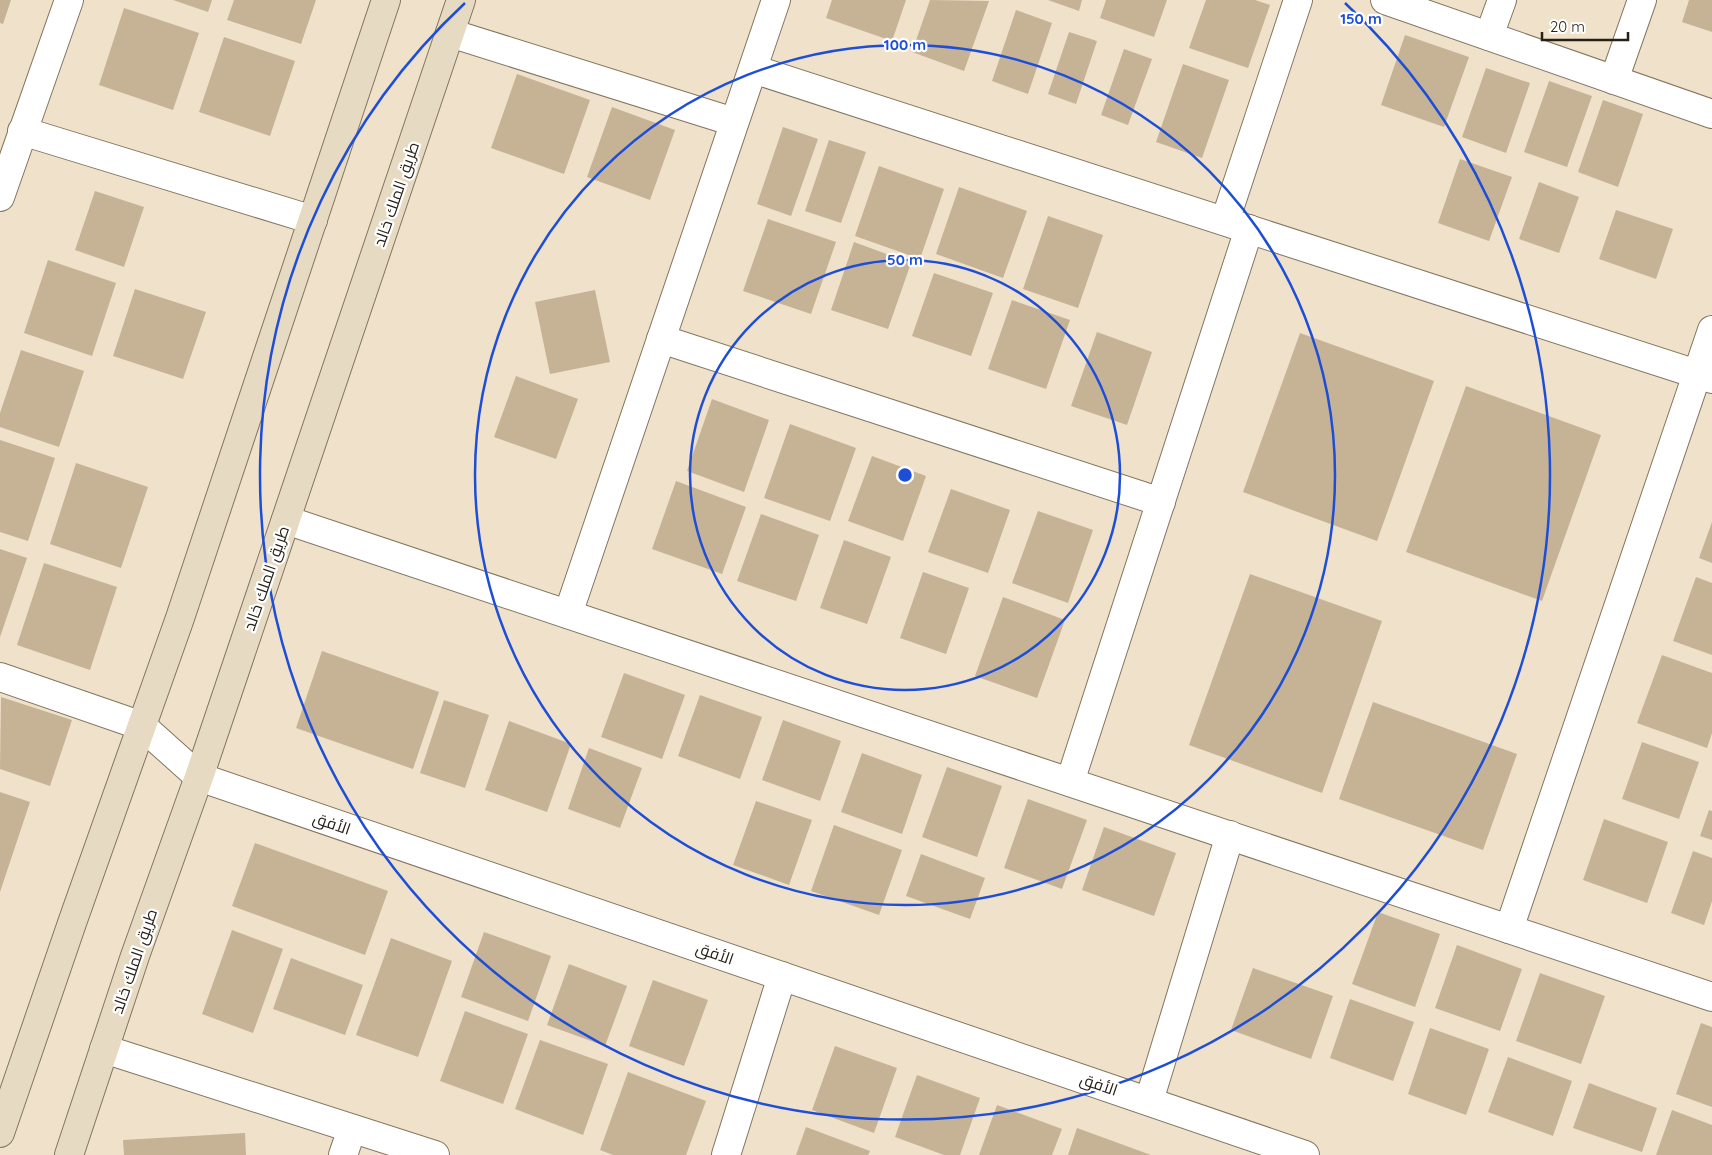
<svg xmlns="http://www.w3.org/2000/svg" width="1712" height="1155" font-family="Quicksand,Cairo,sans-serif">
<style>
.building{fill:#c6b396}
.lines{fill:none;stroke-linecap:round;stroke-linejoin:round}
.street-casing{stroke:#837661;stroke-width:30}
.secondary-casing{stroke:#837661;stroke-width:30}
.street{stroke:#fff;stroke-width:28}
.secondary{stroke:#e7dac2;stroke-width:28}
.ring{fill:none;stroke:#1d4ed8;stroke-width:2.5}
.labels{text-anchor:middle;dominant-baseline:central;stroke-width:4.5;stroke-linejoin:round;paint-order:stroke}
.street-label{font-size:16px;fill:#252018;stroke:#fff}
.centre{fill:#1d4ed8;stroke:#fff;stroke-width:2.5}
.ring-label{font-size:15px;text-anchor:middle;font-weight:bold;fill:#1d4ed8;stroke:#fff;stroke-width:4.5;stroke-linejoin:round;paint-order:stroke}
</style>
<rect width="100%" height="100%" fill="#f0e1ca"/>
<g class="building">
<path d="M0 0H11L3 24 0 23Z"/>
<path d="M173 0H212L208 12Z"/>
<path d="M234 0H316L301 44 227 20Z"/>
<path d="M832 0H906L892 41 826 18Z"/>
<path d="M930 0 989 1 964 71 912 52Z"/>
<path d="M1048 0H1082L1079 11Z"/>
<path d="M1106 0H1167L1154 37 1100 18Z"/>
<path d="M1206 0H1255L1270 5 1248 68 1189 48Z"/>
<path d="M1689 0H1712V32L1682 22Z"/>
<path d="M124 8 199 33 173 110 99 85Z"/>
<path d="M1016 10 1052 23 1028 94 992 81Z"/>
<path d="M1069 32 1097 41 1076 104 1048 94Z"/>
<path d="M1405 35 1469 57 1444 127 1381 105Z"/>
<path d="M224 37 295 61 270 136 199 112Z"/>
<path d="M1124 49 1152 59 1128 125 1101 115Z"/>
<path d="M1183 64 1229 80 1202 158 1156 142Z"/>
<path d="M1486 68 1530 83 1506 153 1462 137Z"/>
<path d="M517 74 590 100 564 174 491 148Z"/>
<path d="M1549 81 1592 96 1567 167 1524 152Z"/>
<path d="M1603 100 1643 114 1618 187 1578 172Z"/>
<path d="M612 107 675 130 650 200 587 177Z"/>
<path d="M783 127 818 139 791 216 757 204Z"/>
<path d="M829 140 866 152 841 223 805 211Z"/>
<path d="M1460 159 1512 177 1489 241 1438 223Z"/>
<path d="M879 166 944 189 920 259 855 236Z"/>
<path d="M1539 182 1579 197 1559 253 1519 239Z"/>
<path d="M959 187 1027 211 1003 278 936 254Z"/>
<path d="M95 191 144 207 124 267 75 250Z"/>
<path d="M1616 210 1673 229 1656 279 1599 259Z"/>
<path d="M1048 216 1103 235 1078 308 1023 289Z"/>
<path d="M768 219 836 242 811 314 743 291Z"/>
<path d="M854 242 911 263 888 329 831 310Z"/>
<path d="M48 260 116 283 92 356 24 333Z"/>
<path d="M934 273 993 293 971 356 912 336Z"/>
<path d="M135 289 206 312 183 379 113 356Z"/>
<path d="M595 290 610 362 550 374 535 302Z"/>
<path d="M1012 300 1070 320 1046 389 988 369Z"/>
<path d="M1097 332 1152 352 1127 425 1071 406Z"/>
<path d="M1300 333 1434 381 1377 541 1243 492Z"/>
<path d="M21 350 84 371 59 447 0 427V413Z"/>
<path d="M516 376 578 399 556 459 494 437Z"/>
<path d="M1466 386 1601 435 1542 601 1406 552Z"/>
<path d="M712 399 769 420 744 492 687 471Z"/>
<path d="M790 424 856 448 830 521 764 498Z"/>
<path d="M0 440 55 458 28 541 0 532Z"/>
<path d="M872 456 926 476 903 541 848 521Z"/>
<path d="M76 463 148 487 121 568 50 544Z"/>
<path d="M676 481 746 507 722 574 652 549Z"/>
<path d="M951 489 1010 510 988 573 928 552Z"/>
<path d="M1038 511 1093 530 1068 603 1012 583Z"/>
<path d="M761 514 819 535 796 601 737 581Z"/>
<path d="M1712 522V563L1699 558Z"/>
<path d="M844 540 891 557 867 624 820 608Z"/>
<path d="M0 549 27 558 0 637Z"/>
<path d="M44 563 117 587 90 670 17 645Z"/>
<path d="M923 572 969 588 946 654 900 638Z"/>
<path d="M1250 574 1382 621 1322 793 1189 745Z"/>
<path d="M1696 577 1712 583V655L1673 641Z"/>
<path d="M1003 597 1065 620 1037 698 975 676Z"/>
<path d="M322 651 439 692 413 769 296 728Z"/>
<path d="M1662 655 1712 673V733L1707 748 1637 723Z"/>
<path d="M624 673 685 695 662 759 601 737Z"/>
<path d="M700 695 762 717 740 779 678 756Z"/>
<path d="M1 697 72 720 50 786 0 769Z"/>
<path d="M444 700 489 715 465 788 420 773Z"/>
<path d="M1373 702 1517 754 1483 850 1339 799Z"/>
<path d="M783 720 841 741 820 801 762 780Z"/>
<path d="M509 721 571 744 547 812 485 790Z"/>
<path d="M1642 742 1699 762 1679 819 1622 799Z"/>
<path d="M589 748 642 768 620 828 568 809Z"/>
<path d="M862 753 922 775 902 834 841 812Z"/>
<path d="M947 767 1002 786 977 857 922 837Z"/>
<path d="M0 792 30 802 0 892Z"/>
<path d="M1028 799 1087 820 1062 889 1004 868Z"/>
<path d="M756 801 812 820 789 885 733 865Z"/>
<path d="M1709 810 1712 811V840L1700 836Z"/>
<path d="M1604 819 1668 842 1647 903 1583 880Z"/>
<path d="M834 825 902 850 879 915 811 891Z"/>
<path d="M1104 827 1176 853 1154 916 1082 890Z"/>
<path d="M255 843 388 891 365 955 232 906Z"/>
<path d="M1693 851 1712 858V901L1704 925 1671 913Z"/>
<path d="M921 854 985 878 970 919 906 896Z"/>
<path d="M1378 912 1440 934 1415 1007 1352 984Z"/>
<path d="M232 930 283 949 253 1033 202 1014Z"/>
<path d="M484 932 551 956 528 1021 461 997Z"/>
<path d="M391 938 452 961 418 1057 356 1035Z"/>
<path d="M1457 945 1522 969 1500 1031 1435 1008Z"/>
<path d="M291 958 363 985 345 1035 273 1009Z"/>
<path d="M569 964 627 986 605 1046 547 1025Z"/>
<path d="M1253 968 1333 996 1311 1059 1231 1030Z"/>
<path d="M1540 973 1605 996 1581 1064 1516 1041Z"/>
<path d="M653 980 708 1000 684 1066 629 1046Z"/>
<path d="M1350 999 1414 1022 1393 1081 1330 1058Z"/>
<path d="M465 1011 528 1034 503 1104 440 1081Z"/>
<path d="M1701 1023 1712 1027V1107L1676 1094Z"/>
<path d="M1430 1028 1489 1049 1466 1115 1408 1094Z"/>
<path d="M540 1040 608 1064 583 1135 515 1109Z"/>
<path d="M835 1046 897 1068 874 1133 812 1110Z"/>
<path d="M1508 1057 1572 1081 1553 1136 1488 1112Z"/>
<path d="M628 1072 706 1101 686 1155H613L600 1150Z"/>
<path d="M917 1075 980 1098 960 1155H944L895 1137Z"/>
<path d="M1589 1083 1657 1108 1642 1152 1573 1128Z"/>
<path d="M997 1105 1062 1129 1052 1155H979Z"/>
<path d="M1672 1110 1712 1125V1155H1656Z"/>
<path d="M806 1127 870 1151 868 1155H796Z"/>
<path d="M1077 1128 1151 1155H1068Z"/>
<path d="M245 1133 246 1155H124L123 1140Z"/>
</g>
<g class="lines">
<g class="street-casing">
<g id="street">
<path d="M1385 0 1712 114"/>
<path d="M450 33 734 122"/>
<path d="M1489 36 1502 0"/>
<path d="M753 69 1712 379"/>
<path d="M1614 80 1642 0"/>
<path d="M22 131 313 220"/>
<path d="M0 197 69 0"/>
<path d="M1225 221 1298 0"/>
<path d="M661 339 1161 502"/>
<path d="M286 520 1712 997"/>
<path d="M568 614 776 0"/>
<path d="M0 677 142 726 199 777 1305 1155"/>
<path d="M1070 782 1249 229"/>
<path d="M1509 929 1712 330"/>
<path d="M104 1049 435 1155"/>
<path d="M1149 1101 1230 835"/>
<path d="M343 1155 352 1129"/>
<path d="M726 1155 782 976"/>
</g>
</g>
<g class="secondary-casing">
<g id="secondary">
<path d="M0 1133 72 923 180 618 386 0"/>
<path d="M69 1155 135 956 199 777 461 0"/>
</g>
</g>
<use href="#street" class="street"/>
<use href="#secondary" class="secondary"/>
</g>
<g class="ring">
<circle cx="905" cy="475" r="215"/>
<circle cx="905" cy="475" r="430"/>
<path d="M1345 3A645 645 0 1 1 465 3"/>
</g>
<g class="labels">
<g class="street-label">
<text transform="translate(396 194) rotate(-71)">طريق الملك خالد</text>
<text transform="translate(266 578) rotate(-71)">طريق الملك خالد</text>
<text transform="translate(332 823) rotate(19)">الأفق</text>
<text transform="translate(715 953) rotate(19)">الأفق</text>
<text transform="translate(134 961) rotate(-71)">طريق الملك خالد</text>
<text transform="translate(1099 1084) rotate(19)">الأفق</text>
</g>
</g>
<circle cx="905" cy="475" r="8" class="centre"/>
<g class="ring-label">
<text x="1361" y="24">150 m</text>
<text x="905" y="50">100 m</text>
<text x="905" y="265">50 m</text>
</g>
<path d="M1542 32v8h86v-8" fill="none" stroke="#252018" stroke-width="2.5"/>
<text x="1550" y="32" font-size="15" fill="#252018" stroke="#ffffff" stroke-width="4" paint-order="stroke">20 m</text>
</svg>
